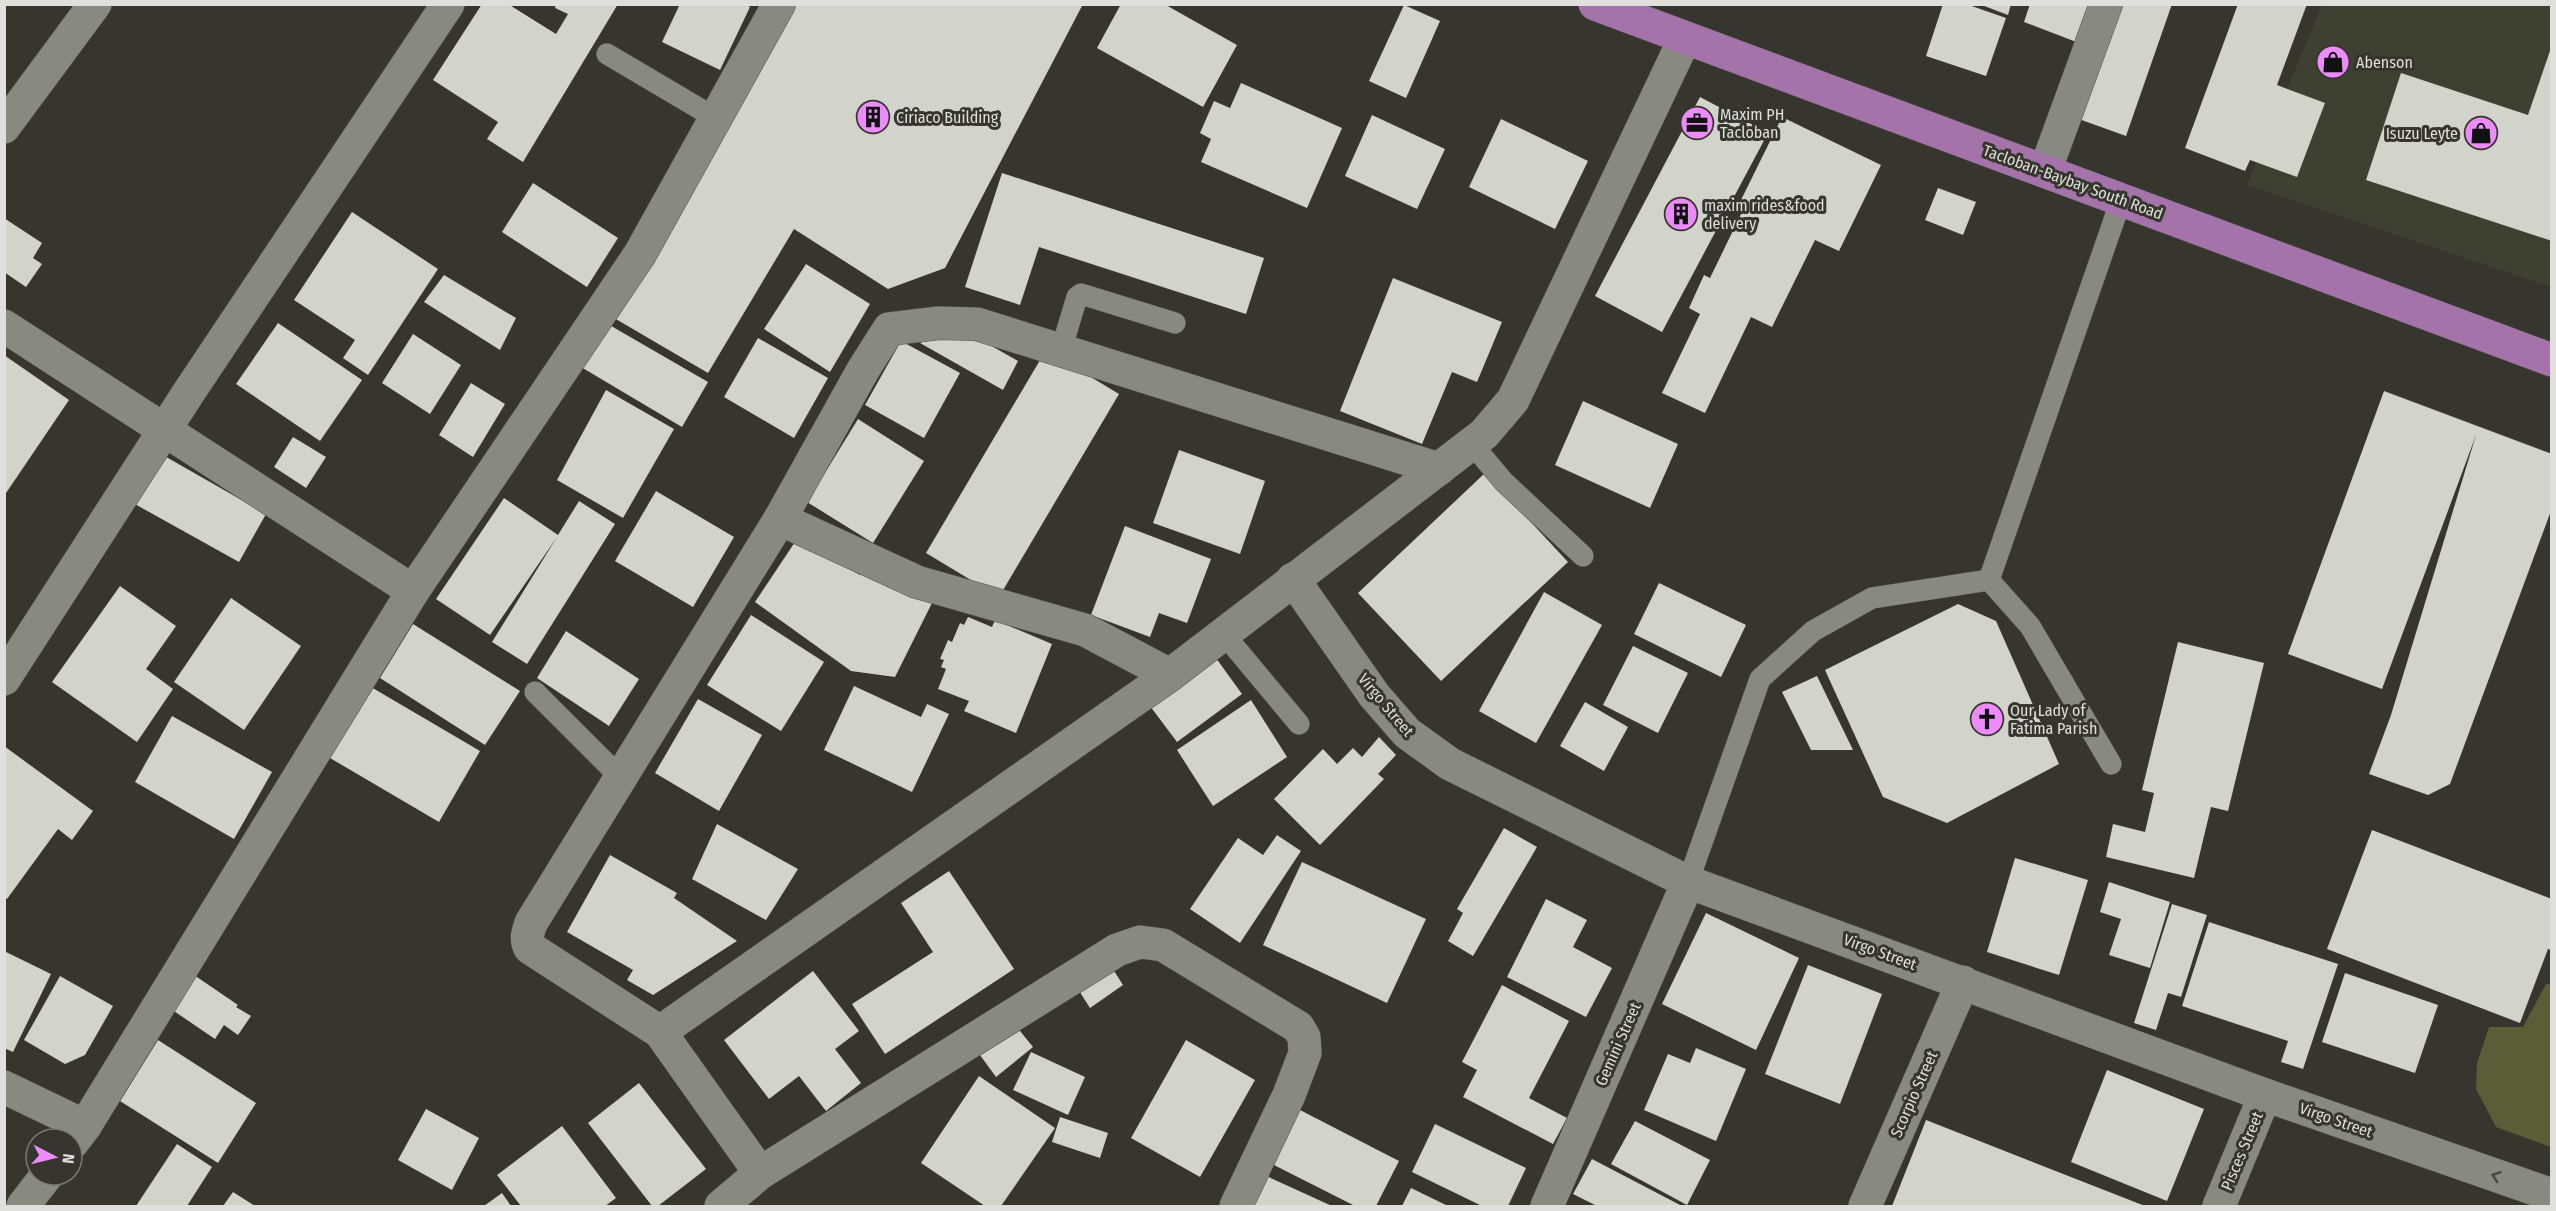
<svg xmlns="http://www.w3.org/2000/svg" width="2556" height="1211" font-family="'Fira Sans Condensed',sans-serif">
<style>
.built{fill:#3e4032}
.green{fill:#5a5d35}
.building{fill:#d2d3ca}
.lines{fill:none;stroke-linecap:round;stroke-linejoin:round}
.service-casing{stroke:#53544e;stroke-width:22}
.minor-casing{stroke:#53544e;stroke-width:34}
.primary-casing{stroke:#53544e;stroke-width:34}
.service{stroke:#888981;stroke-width:21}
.minor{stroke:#888981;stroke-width:33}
.primary{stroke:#a473a9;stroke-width:33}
.oneway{stroke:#46473f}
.labels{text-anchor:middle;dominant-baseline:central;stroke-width:6;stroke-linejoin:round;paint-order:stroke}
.poi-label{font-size:16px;fill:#dfdfdb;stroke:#36362f;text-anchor:start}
.street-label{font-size:16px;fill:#dfdfdb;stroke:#36362f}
</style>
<rect width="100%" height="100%" fill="#36362f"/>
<path class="built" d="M2322 5H2551V287L2247 185Z"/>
<path class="green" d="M2546 984H2551V1147L2496 1127 2476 1089 2477 1063 2489 1027H2523Z"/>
<g class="building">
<path d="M482 4H508L556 34 568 14 555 8 556 4H618L523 162 487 139 498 122 433 80Z"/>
<path d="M680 4H745L750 7 720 70 662 42Z"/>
<path d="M787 4H1083L945 268 888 289 794 229 708 373 609 315Z"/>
<path d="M1121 4H1164L1237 45 1203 107 1097 48Z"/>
<path d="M1943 4H1966L2006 18 1986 76 1926 56Z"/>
<path d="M1979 4H2011L2008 15Z"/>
<path d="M2030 4H2094L2079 43 2024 22Z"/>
<path d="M2118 4H2172L2126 136 2076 118Z"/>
<path d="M2238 4H2307L2277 85 2325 103 2297 177 2250 160 2245 171 2185 148Z"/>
<path d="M1404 5 1440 21 1406 98 1369 81Z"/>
<path d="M2552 45V241L2366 180 2401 73 2528 115Z"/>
<path d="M1241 83 1342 128 1307 208 1201 162 1211 139 1200 133 1214 101 1230 108Z"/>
<path d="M1700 97 1768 133 1662 332 1595 296Z"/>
<path d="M1372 115 1445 149 1417 209 1345 176Z"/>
<path d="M1782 117 1881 165 1839 251 1815 240 1772 327 1751 317 1705 413 1662 393 1700 314 1689 308 1704 275 1710 278 1745 206 1741 200Z"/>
<path d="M1501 119 1588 161 1555 229 1469 187Z"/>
<path d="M1002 173 1264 258 1246 314 1039 247 1020 305 965 287Z"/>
<path d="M533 183 618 238 587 287 502 232Z"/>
<path d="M1938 188 1976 202 1963 235 1925 220Z"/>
<path d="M352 212 438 269 368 375 343 358 355 340 294 300Z"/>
<path d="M4 218 42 243 33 258 42 264 26 287 4 272Z"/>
<path d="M806 264 870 304 830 372 764 329Z"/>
<path d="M444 275 516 318 500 350 424 302Z"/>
<path d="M1393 278 1502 322 1477 382 1452 372 1422 444 1340 411Z"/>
<path d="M278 323 362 380 320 441 236 384Z"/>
<path d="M606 323 708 382 682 427 581 367Z"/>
<path d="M960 328 1018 361 1003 390 920 343Z"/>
<path d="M413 334 461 365 430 414 382 383Z"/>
<path d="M758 338 828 378 794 438 724 397Z"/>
<path d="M901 341 960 373 924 438 865 405Z"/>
<path d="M1046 350 1119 394 999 597 926 553Z"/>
<path d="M4 355 69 400 4 496Z"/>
<path d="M471 383 505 404 473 457 439 435Z"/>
<path d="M606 390 674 429 623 518 557 480Z"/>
<path d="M2384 391 2552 454V508L2450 784 2428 795 2369 774 2391 715 2476 435 2382 689 2288 654Z"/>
<path d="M1583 401 1678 444 1650 508 1555 465Z"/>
<path d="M858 419 924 461 873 543 807 502Z"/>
<path d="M293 437 326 457 306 488 274 467Z"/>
<path d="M1179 450 1265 481 1240 554 1153 523Z"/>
<path d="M161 454 266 514 239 562 133 503Z"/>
<path d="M1485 473 1568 562 1441 681 1358 593Z"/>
<path d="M656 491 734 537 693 607 615 561Z"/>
<path d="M504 498 558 535 579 501 615 524 527 664 492 642 557 537 490 635 436 599Z"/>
<path d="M1125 526 1211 559 1187 623 1159 613 1150 637 1091 615Z"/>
<path d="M797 539 860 575 867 563 933 601 895 677 851 671 755 602Z"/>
<path d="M1659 583 1746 625 1721 677 1634 634Z"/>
<path d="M120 586 176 626 146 669 173 689 137 742 52 682Z"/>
<path d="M1544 592 1602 625 1536 743 1479 711Z"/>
<path d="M231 598 301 646 244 730 174 682Z"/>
<path d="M1958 604 1996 621 2059 764 1947 823 1883 797 1825 670Z"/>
<path d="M751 615 824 662 781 731 707 685Z"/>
<path d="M968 617 992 627 995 620 1052 644 1016 733 964 711 969 701 938 689 946 669 941 667 944 660 940 659 948 640 952 642 960 623 964 625Z"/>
<path d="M413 624 520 691 485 745 380 678Z"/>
<path d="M566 631 639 679 609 726 537 678Z"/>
<path d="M2178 642 2264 663 2228 811 2211 807 2194 878 2106 857 2113 824 2145 832 2154 793 2142 790Z"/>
<path d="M1633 646 1688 673 1658 733 1603 705Z"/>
<path d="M1216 658 1242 694 1177 742 1150 706Z"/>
<path d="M1817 676 1853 750H1811L1782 692Z"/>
<path d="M854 686 921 717 927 704 949 714 912 792 824 750Z"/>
<path d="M371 687 480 751 439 822 330 758Z"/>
<path d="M698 699 762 735 719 811 655 773Z"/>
<path d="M1251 700 1287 757 1213 806 1177 750Z"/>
<path d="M1585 702 1628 727 1604 771 1560 746Z"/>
<path d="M172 716 272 772 234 839 135 782Z"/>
<path d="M1379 737 1396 755 1378 774 1384 779 1320 845 1274 799 1323 749 1337 764 1353 748 1362 757Z"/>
<path d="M4 746 93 811 72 840 58 829 7 899 4 897Z"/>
<path d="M717 824 798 869 766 920 692 879Z"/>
<path d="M1504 828 1537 847 1473 956 1448 941 1463 913 1457 909Z"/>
<path d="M2372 830 2552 899V950L2548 949 2520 1023 2327 949Z"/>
<path d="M1277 835 1301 851 1240 943 1190 909 1238 838 1263 855Z"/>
<path d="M610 855 677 893 674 898 737 941 653 995 627 980 633 970 567 932Z"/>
<path d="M2015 858 2088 880 2059 975 1987 952Z"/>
<path d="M1302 862 1426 919 1387 1003 1263 945Z"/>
<path d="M949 871 1014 969 885 1054 852 1004 933 952 901 903Z"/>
<path d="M2109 882 2170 902 2150 968 2109 955 2121 919 2100 912Z"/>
<path d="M1546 899 1587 920 1573 947 1612 968 1586 1017 1507 977Z"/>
<path d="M2172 904 2207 915 2181 997 2168 993 2156 1030 2134 1023Z"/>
<path d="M1706 913 1799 958 1756 1050 1662 1004Z"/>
<path d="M2209 922 2338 964 2303 1069 2281 1062 2288 1041 2182 1006Z"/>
<path d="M4 951 51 974 13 1052 4 1048Z"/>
<path d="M1109 963 1123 985 1090 1008 1076 986Z"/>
<path d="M1808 965 1882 994 1840 1104 1765 1074Z"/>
<path d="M813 971 859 1031 835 1049 861 1083 826 1111 799 1076 769 1099 724 1040Z"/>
<path d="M2345 973 2438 1005 2415 1073 2322 1042Z"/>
<path d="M194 975 238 1005 236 1007 251 1016 238 1035 224 1025 215 1039 171 1009Z"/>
<path d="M60 976 113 1006 85 1055 65 1064 24 1040Z"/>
<path d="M1502 985 1569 1021 1529 1098 1567 1118 1553 1144 1463 1097 1477 1070 1462 1062Z"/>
<path d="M1016 1026 1033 1047 996 1077 980 1055Z"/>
<path d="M158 1040 256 1103 218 1163 120 1101Z"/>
<path d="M1186 1040 1255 1080 1200 1177 1131 1138Z"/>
<path d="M1696 1048 1746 1069 1716 1141 1644 1110 1668 1054 1690 1063Z"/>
<path d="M1031 1052 1085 1077 1068 1115 1013 1090Z"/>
<path d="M2107 1070 2204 1109 2167 1201 2071 1162Z"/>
<path d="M979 1076 1055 1128 1001 1206H985L921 1163Z"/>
<path d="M639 1083 706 1169 658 1206H652L588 1123Z"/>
<path d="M426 1109 479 1138 452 1190 398 1160Z"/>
<path d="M1300 1110 1399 1161 1376 1206H1355L1272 1164Z"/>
<path d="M1060 1117 1108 1133 1100 1158 1052 1142Z"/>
<path d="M1926 1120 2145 1206H1892Z"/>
<path d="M1635 1121 1710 1160 1687 1205 1611 1164Z"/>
<path d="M1435 1124 1526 1168 1508 1206H1482L1412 1172Z"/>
<path d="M562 1126 616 1198 605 1206H521L497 1175Z"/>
<path d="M177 1144 212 1167 187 1206H136Z"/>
<path d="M1592 1159 1682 1206H1597L1573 1194Z"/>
<path d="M1262 1174 1332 1206H1251Z"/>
<path d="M1411 1188 1448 1206H1402Z"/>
<path d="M233 1192 255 1206H223Z"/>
<path d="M502 1193 511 1206H484Z"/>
</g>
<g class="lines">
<g class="service-casing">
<g id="service">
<path d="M607 54 717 119"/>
<path d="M1061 350 1077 297 1081 294 1175 323"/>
<path d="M1472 444 1504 482 1583 556"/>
<path d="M1989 580 2030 626 2111 764"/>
<path d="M1223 633 1299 724"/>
<path d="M535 692 621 778"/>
<path d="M1688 882 1760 679 1813 631 1872 598 1989 580 2121 200"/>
</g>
</g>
<g class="minor-casing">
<g id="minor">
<path d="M4 127 95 4"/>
<path d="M2045 171 2106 4"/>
<path d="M4 326 413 591 85 1126 72 1143"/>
<path d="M780 519 917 582 1085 630 1170 675"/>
<path d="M1293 579 1374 695 1407 733 1450 764 1688 882 2265 1095 2552 1195"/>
<path d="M413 591 640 254 779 4"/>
<path d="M4 679 187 395 448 4"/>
<path d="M660 1032 1170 675 1484 434 1513 400 1685 38"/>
<path d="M4 1087 85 1126"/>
<path d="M760 1173 660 1032 530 948C525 939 528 932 531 923L780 519 863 370 889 329 939 323 977 324 1439 469"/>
<path d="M23 1206 47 1175"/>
<path d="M721 1206 760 1173 1117 950 1140 942 1163 945 1298 1027 1304 1037 1305 1053 1289 1095 1236 1206"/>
<path d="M1547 1206 1688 882"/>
<path d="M1865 1206 1963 982"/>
<path d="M2219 1206 2265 1095"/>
</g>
</g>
<g class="primary-casing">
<path id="primary" d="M1595 4 2552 360"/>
</g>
<use href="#service" class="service"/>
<use href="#minor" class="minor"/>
<use href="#primary" class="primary"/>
</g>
<defs><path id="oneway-chevron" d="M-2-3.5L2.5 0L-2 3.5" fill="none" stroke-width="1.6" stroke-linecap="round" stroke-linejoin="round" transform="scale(1.5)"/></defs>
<use class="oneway" href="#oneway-chevron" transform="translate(2496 1176) rotate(-161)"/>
<defs>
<g id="shop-disc" transform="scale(1.725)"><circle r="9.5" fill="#ec8cfa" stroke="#36362f"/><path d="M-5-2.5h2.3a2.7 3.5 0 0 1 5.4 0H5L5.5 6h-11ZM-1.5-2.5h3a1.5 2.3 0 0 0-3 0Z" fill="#111"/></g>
<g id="building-disc" transform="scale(1.725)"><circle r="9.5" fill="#ec8cfa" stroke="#36362f"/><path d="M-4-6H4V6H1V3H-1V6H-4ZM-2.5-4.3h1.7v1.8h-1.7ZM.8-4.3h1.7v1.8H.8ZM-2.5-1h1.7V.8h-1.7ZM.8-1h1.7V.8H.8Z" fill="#111"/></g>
<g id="office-disc" transform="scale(1.725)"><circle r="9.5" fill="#ec8cfa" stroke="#36362f"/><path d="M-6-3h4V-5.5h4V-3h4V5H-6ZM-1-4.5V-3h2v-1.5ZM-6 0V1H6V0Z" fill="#111"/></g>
<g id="church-disc" transform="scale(1.725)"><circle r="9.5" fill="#ec8cfa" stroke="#36362f"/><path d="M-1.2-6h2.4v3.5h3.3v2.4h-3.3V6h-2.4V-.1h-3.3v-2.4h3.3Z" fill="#111"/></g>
</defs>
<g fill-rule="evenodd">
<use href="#shop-disc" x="2333" y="62"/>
<use href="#building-disc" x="873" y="117"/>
<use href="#office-disc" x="1697" y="123"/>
<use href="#shop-disc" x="2481" y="133"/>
<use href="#building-disc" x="1681" y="214"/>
<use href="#church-disc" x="1987" y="719"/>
</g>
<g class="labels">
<g class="poi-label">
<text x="2356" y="62">Abenson</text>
<text x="1720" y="114">Maxim PH<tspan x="1720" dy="18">Tacloban</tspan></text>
<text x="896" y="117">Ciriaco Building</text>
<text x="2458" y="133" text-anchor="end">Isuzu Leyte</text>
<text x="1704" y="205">maxim rides&amp;food<tspan x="1704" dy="18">delivery</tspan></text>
<text x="2010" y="710">Our Lady of<tspan x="2010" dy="18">Fatima Parish</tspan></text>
</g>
<g class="street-label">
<text transform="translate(2073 182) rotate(20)">Tacloban-Baybay South Road</text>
<text transform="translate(1386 705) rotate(50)">Virgo Street</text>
<text transform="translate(1880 952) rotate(20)">Virgo Street</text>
<text transform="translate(1618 1044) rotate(-66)">Gemini Street</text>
<text transform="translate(1914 1094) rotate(-66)">Scorpio Street</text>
<text transform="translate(2336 1120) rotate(19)">Virgo Street</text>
<text transform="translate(2242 1151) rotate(-67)">Pisces Street</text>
</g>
</g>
<rect width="2556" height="1211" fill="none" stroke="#dfdfdb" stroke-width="12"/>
<g transform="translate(54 1157) rotate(97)"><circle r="28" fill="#36362f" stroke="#7a7a74" stroke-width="1.5"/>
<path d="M0-4.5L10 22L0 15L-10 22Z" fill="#ec8cfa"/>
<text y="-9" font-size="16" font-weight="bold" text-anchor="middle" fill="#dfdfdb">N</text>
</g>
</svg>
